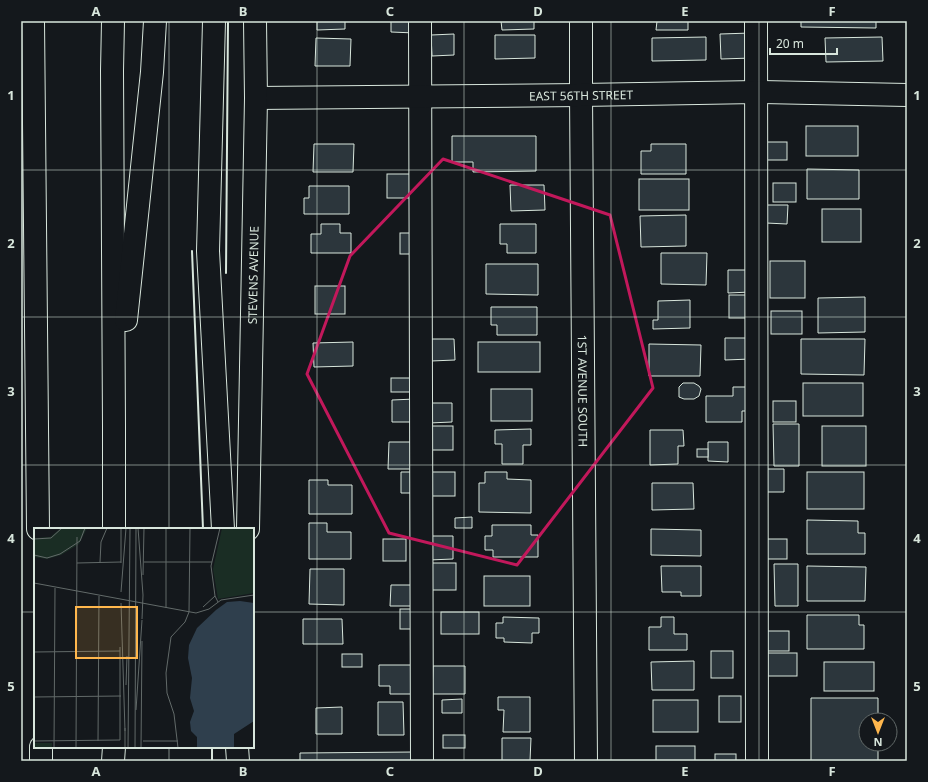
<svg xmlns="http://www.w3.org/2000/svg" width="928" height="782" font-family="'Noto Sans',sans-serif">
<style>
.building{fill:#2c363c;stroke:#d8e6dc}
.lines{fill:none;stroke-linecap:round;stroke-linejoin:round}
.minor-casing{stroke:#d8e6dc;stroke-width:24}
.highway-casing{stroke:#d8e6dc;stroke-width:24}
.minor{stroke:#14181c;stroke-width:22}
.highway{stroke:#14181c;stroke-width:22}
.wall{stroke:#d8e6dc;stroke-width:2}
.marked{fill:none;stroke:#c2185b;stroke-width:3;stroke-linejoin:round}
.grid{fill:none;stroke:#d8e6dc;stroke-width:1;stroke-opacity:0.55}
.labels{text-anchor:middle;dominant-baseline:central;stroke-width:3;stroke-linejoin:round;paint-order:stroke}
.street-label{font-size:12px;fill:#d8e6dc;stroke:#14181c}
.inset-road{fill:none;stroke:#626a69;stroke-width:1}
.view{fill:#ffb74d;fill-opacity:0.15;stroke:#ffb74d;stroke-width:2}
.inset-edge{fill:none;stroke:#d8e6dc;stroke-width:2}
.neatline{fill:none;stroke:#d8e6dc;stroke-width:1.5}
.grid-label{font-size:13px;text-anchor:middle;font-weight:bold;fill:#d8e6dc}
</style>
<rect width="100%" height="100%" fill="#14181c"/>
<g class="building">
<path d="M317 21H345V29L317 30Z"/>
<path d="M391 21H415V33L391 32Z"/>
<path d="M501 21H534V29L502 30Z"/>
<path d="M657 21H688V30H656Z"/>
<path d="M801 21H876V28L801 27Z"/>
<path d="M751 33 752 58 721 59 720 34Z"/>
<path d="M454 34V55L432 56 431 35Z"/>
<path d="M495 35H535V58L495 59Z"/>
<path d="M706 37V60L652 61V38Z"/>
<path d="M882 37 883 61 826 62 825 38Z"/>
<path d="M316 38 351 39 350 66H315Z"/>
<rect x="806" y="126" width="52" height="30"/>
<path d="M452 136H536V171L473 172V162H452Z"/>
<rect x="766" y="142" width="21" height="18"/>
<path d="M314 144H354L353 172H313Z"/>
<path d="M651 144H686V174H641V151H651Z"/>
<path d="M807 169 859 170V199H807Z"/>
<rect x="387" y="174" width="28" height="24"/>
<rect x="639" y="179" width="50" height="31"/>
<rect x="773" y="183" width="23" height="19"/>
<path d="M510 185H544L545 210 511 211Z"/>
<path d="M309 186H349V214H304V198H309Z"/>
<path d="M767 205H788L787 224 766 223Z"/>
<rect x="822" y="209" width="39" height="33"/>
<path d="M686 215V246L641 247 640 216Z"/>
<path d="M321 224H340V233H351V253H311V234H321Z"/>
<path d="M500 224H536V253H507V244H500Z"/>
<rect x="400" y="233" width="14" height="21"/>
<path d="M661 253H707L706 285 661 284Z"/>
<rect x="770" y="261" width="35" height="37"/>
<path d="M486 264H538V295L486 294Z"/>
<path d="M728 270H751V292L728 293Z"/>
<rect x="315" y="286" width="30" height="28"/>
<rect x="729" y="295" width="21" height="23"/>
<path d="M865 297V332L818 333V298Z"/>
<path d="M690 300V328L653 329V320H658V301Z"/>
<path d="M491 307H537V335H497V325H491Z"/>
<rect x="771" y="311" width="31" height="23"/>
<path d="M725 338H750L751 359 725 360Z"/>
<path d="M431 339H454L455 360 431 361Z"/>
<path d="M801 339H865L864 375 801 374Z"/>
<path d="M353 342V366L314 367 313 343Z"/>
<rect x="478" y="342" width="62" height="30"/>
<path d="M649 344 701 345 700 376H649Z"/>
<rect x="391" y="378" width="22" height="14"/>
<path d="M683 383H694L699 386 701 389 699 396 694 399H684L679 397V387Z"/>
<rect x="803" y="383" width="60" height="33"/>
<path d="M733 387H750V411H742V422H706V396H733Z"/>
<rect x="491" y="389" width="41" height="32"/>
<path d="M415 399V422H392V400Z"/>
<rect x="773" y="401" width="23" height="21"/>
<path d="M429 403H452V422L429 423Z"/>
<path d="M773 424H799V466H774Z"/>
<rect x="430" y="426" width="23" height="24"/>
<rect x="822" y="426" width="44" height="40"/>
<path d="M531 429V445H523V464H502V444H495V430Z"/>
<path d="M650 430H683L684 446H678V464L650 465Z"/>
<path d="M389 442H415V469H388Z"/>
<path d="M708 442H728V462L708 461Z"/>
<rect x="697" y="449" width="11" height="8"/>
<path d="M765 469H784V492H766Z"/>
<path d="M401 472H415L414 493H401Z"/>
<rect x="430" y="472" width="25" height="24"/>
<path d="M485 472H507V479L531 480V513L479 512V483H485Z"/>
<rect x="807" y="472" width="57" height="37"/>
<path d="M309 480H328V485H352V514H309Z"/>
<path d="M652 483H693L694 509 652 510Z"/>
<path d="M472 517V528H455V518Z"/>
<path d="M807 520 858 521V533H865V554H807Z"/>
<path d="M309 523H327V532H351V559H309Z"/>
<path d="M492 525H531V535H538V557H493V550H485V536H492Z"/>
<path d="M651 529 701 530V556L651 555Z"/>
<path d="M429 536H453V559L429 560Z"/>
<rect x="383" y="539" width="23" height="22"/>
<rect x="766" y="539" width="21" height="20"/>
<rect x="429" y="563" width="27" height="27"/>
<path d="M774 564H798V606H775Z"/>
<path d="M661 566H701V596H681V592H662Z"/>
<path d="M807 566 866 567 865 601H807Z"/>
<path d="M310 569H344V605L309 604Z"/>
<rect x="484" y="576" width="46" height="30"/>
<path d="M391 585H412V606H390Z"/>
<rect x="400" y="609" width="14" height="20"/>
<rect x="441" y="612" width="38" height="22"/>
<path d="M807 615H859V625H864V649H807Z"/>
<path d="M503 617 539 618V633H532V643L504 642V638H496V623H503Z"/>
<path d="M661 617H674V634H687V650H649V627H661Z"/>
<path d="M303 619H342L343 644H303Z"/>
<rect x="765" y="631" width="24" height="20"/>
<rect x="711" y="651" width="22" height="27"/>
<rect x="766" y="653" width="31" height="23"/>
<rect x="342" y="654" width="20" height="13"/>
<path d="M694 661V690H652L651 662Z"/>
<rect x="824" y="662" width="50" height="29"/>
<path d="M379 665H414V694H390V686H379Z"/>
<path d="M433 666H465V694H432Z"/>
<rect x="719" y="696" width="22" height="26"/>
<path d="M498 697H530V732H503L504 710H498Z"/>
<path d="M811 698H878V720H866V744H878V761H811Z"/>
<path d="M462 699V713H442V700Z"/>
<rect x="653" y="700" width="45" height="32"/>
<path d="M378 702H403L404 735H378Z"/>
<path d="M342 707V734H316V708Z"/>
<rect x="443" y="735" width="22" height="13"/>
<path d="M502 738H531L530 761H502Z"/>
<rect x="656" y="746" width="39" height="15"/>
<path d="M414 752V761H300V753Z"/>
<rect x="715" y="754" width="21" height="7"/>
</g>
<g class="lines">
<g class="minor-casing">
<g id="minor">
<path d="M420 21 422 761"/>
<path id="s1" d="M581 21V95L586 761"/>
<path d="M756 21 757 761"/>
<path id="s2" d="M256 98 581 95 756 92 907 95"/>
<path id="s3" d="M248 529 256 98 255 21"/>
</g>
</g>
<g class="highway-casing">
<g id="highway">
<path d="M33 21 38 529"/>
<path d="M113 21 112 71 114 426V529"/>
<path d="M214 21 208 251 223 529"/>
<path d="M126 320 152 72 155 21"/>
<path d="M41 747V761"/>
<path d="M237 747 238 761"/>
<path d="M113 761 114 747"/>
</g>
</g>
<use href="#minor" class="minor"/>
<use href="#highway" class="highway"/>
<g class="wall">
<path d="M192 251 203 529"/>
<path d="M226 273 228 21"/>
<path d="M212 747V761"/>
</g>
</g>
<path class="marked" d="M443 159 610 215 653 388 517 565 389 533 307 374 350 256Z"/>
<path class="grid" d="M169 21V529M317 21V761M464 21V761M611 21V761M759 21V761M21 170H907M21 317H907M21 465H907M21 612H35M253 612H907M169 747V761"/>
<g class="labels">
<g class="street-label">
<text stroke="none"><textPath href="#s2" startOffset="325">EAST 56TH STREET</textPath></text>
<text stroke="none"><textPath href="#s3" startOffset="254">STEVENS AVENUE</textPath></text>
<text stroke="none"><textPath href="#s1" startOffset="370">1ST AVENUE SOUTH</textPath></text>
</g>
</g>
<g transform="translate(34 528)">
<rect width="220" height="220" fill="#14181c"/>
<path d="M27 0H53L45 16 27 27 13 31 0 29V10L16 9ZM188 0H220V65L184 71 179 41ZM0 215H18V220H0Z" fill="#1a2d24"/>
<path d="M206 73 220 75V193L200 206V220H163V209L157 203 156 194 160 183 156 170 158 150 154 130 155 117 163 100 182 82 193 74Z" fill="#2f3f4d"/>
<path class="inset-road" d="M87 0V35M104 0 109 67M0 11 17 10 28 0M0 27 13 30 26 26 46 13 51 0M66 34 67 14 73 0M110 34H178M43 35 87 34M109 47 110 0M0 55 162 85 175 81 187 72 220 67M87 64 92 0M184 74 181 68 177 38 186 0M87 75 91 203M169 79 181 68M132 80V0M108 91 109 67M0 124 86 123M92 157 93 128M0 169 87 168M102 182 108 92M0 213 86 212V119M64 213 65 68M109 213H144M20 220 21 60M42 220 43 9M91 220V200M94 220 96 0M101 220 102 0M107 220 108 113M144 220 140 186 133 165 132 145 137 109 151 94 155 84 156 0"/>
<path class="view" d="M42 79H103V130H42Z"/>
<rect width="220" height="220" class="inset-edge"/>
</g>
<rect width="928" height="782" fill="none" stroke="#14181c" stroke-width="44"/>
<g transform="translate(878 732) rotate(180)"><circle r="19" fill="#14181c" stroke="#626a69"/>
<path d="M0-3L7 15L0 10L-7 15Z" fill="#ffb74d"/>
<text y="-6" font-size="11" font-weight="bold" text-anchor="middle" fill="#d8e6dc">N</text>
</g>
<path d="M770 48v6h67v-6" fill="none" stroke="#d8e6dc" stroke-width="2"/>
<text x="776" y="48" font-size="12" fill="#d8e6dc" stroke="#14181c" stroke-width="3" paint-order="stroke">20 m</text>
<rect x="22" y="22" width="884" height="738" class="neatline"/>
<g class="grid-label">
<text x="96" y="16">A</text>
<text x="243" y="16">B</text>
<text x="390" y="16">C</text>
<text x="538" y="16">D</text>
<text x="685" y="16">E</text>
<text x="832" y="16">F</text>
<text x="11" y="100">1</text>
<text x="917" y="100">1</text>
<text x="11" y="248">2</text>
<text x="917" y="248">2</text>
<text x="11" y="396">3</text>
<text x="917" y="396">3</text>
<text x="11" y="543">4</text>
<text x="917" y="543">4</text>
<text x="11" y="691">5</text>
<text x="917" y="691">5</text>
<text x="96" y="776">A</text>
<text x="243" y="776">B</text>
<text x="390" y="776">C</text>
<text x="538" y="776">D</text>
<text x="685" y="776">E</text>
<text x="832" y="776">F</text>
</g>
</svg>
